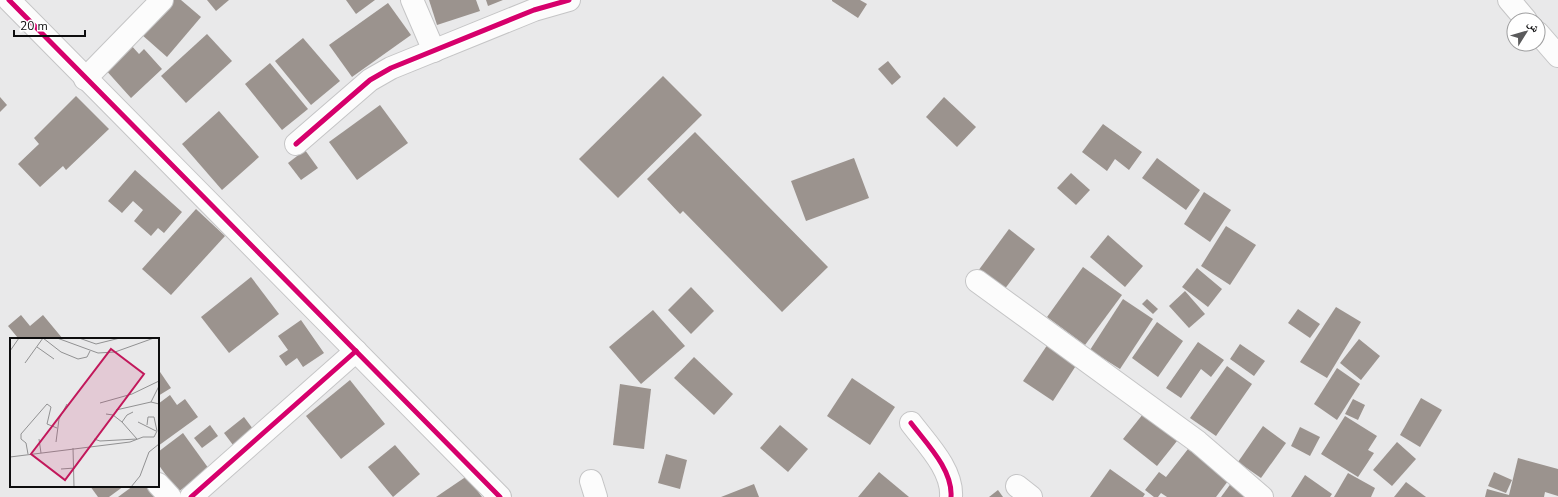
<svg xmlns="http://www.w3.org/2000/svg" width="1558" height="497" font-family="'Nunito Sans','Noto Naskh Arabic',sans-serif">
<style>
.building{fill:#9b938e}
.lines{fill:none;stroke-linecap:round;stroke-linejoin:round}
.minor-casing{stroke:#c5c5c6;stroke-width:24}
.minor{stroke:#fcfcfc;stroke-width:22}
.cycleway-casing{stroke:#fff;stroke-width:8}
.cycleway{stroke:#d6006c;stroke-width:5}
.inset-road{fill:none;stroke:#919192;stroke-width:1}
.view{fill:#c2185b;fill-opacity:0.15;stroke:#c2185b;stroke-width:2}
.inset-edge{fill:none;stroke:#0d0d0e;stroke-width:2}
</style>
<rect width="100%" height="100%" fill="#e9e9ea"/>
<g class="building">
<path d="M170 0H181L201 17 167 57 141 34Z"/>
<path d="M207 0H229L216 11Z"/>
<path d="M346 0H375L356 14Z"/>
<path d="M429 0H476L480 11 437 25Z"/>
<path d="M486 0H503L488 6Z"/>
<path d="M832 0H860L867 4 858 18 832 1Z"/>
<path d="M388 3 411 35 352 77 329 45Z"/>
<path d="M207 34 232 61 186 103 161 76Z"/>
<path d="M303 38 340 81 311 105 275 61Z"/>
<path d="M130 44 139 54 144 49 162 69 131 98 104 68Z"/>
<path d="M888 61 901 77 892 85 878 69Z"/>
<path d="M270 63 308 109 282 130 245 84Z"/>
<path d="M663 76 702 115 618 198 579 159Z"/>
<path d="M76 96 109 129 66 170 63 166 40 187 18 164 39 144 34 138Z"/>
<path d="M0 97 7 105 0 112Z"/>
<path d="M944 97 976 127 957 147 926 117Z"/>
<path d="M380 105 408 143 357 180 329 142Z"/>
<path d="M219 111 259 157 222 190 182 144Z"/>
<path d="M1103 124 1142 152 1129 170 1115 159 1107 171 1082 152Z"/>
<path d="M695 132 828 267 782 312 683 211 680 214 647 179Z"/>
<path d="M305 150 318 168 301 180 288 163Z"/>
<path d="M854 158 869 198 806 221 791 181Z"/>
<path d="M1157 158 1200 190 1186 210 1142 178Z"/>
<path d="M135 170 182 212 164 233 158 228 151 236 134 221 143 210 133 201 122 213 108 201Z"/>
<path d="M1071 173 1090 190 1076 205 1057 188Z"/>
<path d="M1204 192 1231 210 1210 242 1184 224Z"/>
<path d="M196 209 225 236 171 295 142 269Z"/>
<path d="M1226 226 1256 245 1230 285 1201 266Z"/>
<path d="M1009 229 1035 249 1004 290 978 271Z"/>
<path d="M1108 235 1143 266 1125 287 1090 257Z"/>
<path d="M1083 267 1122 295 1085 345 1047 317Z"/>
<path d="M1197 268 1222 289 1208 307 1182 287Z"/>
<path d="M251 277 279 314 229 353 201 317Z"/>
<path d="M691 287 714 311 691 334 668 310Z"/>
<path d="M1185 291 1205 314 1189 328 1169 306Z"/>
<path d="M1123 299 1153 319 1120 369 1090 350Z"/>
<path d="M1147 299 1158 309 1153 314 1142 304Z"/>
<path d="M1336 307 1361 322 1327 378 1300 362Z"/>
<path d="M1298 309 1320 324 1310 338 1288 323Z"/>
<path d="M653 310 685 346 641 384 609 347Z"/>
<path d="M21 315 30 326 43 315 63 339H16L18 338 8 326Z"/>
<path d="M301 320 324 353 303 367 297 358 286 366 279 356 288 350 278 336Z"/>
<path d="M1157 322 1183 341 1158 377 1132 358Z"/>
<path d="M1359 339 1380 356 1361 380 1340 363Z"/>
<path d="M1050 341 1079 361 1053 401 1023 381Z"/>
<path d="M1198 342 1224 360 1211 377 1201 369 1181 398 1166 388Z"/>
<path d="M1240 344 1265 361 1254 376 1230 359Z"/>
<path d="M694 357 733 394 714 415 674 378Z"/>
<path d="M1227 366 1252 384 1216 436 1190 418Z"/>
<path d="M1337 368 1360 384 1337 420 1314 404Z"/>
<path d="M158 369 171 388 158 396Z"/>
<path d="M852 378 895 407 870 445 827 416Z"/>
<path d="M350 380 385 424 341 459 306 416Z"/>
<path d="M620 384 651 389 644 449 613 445Z"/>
<path d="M170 395 177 405 185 399 198 417 158 446V404Z"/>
<path d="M1421 398 1442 410 1420 447 1400 435Z"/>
<path d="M1353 399 1365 405 1358 420 1345 414Z"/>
<path d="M1147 409 1181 436 1157 466 1123 439Z"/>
<path d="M1345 416 1377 436 1368 450 1374 453 1358 477 1321 454Z"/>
<path d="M244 417 253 429 233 445 224 433Z"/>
<path d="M210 425 218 436 202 448 194 438Z"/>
<path d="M780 425 808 449 788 472 760 448Z"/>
<path d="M1263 426 1286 443 1261 478 1238 462Z"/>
<path d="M1300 427 1320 437 1310 456 1291 446Z"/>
<path d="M183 433 209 469 178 492 158 464V452Z"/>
<path d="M1397 442 1416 459 1392 486 1373 470Z"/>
<path d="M395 445 420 474 393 497 368 467Z"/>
<path d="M1188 449 1228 481 1216 497H1167L1161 493 1158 497H1154L1145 490 1159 472 1166 477Z"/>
<path d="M666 454 687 460 680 489 658 483Z"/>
<path d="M1518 458 1558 469V496L1545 492 1544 497H1485L1487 489 1509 495Z"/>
<path d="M1110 469 1145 494 1143 497H1090Z"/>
<path d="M879 472 909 497H858Z"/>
<path d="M1494 472 1512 480 1506 493 1488 486Z"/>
<path d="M1348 473 1375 488 1371 497H1334Z"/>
<path d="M1305 475 1332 494 1330 497H1291Z"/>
<path d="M467 476 482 497H436Z"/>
<path d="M1232 482 1253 497H1221Z"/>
<path d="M1406 482 1426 497H1394Z"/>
<path d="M754 484 759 497H721Z"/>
<path d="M90 486H124L109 497H98Z"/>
<path d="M133 486H154L162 497H118Z"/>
<path d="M998 490 1003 497H989Z"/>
</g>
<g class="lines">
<g class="minor-casing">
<g id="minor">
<path d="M9 0 500 497"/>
<path d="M412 0 434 51"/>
<path d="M1509 0 1526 20"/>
<path d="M1538 33 1558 56"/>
<path d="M85 79 162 0"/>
<path d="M296 144 370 80 391 68 534 10 569 0"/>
<path d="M977 281 1198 442 1262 497"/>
<path d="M911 423C927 444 953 470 951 497"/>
<path d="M591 481 596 497"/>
<path d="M158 484 170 497"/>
<path d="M1017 486 1031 497"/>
<path d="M191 497 356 351"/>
</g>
</g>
<use href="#minor" class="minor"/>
<g class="cycleway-casing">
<g id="cycleway">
<path d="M9 0 500 497"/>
<path d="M296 144 370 80 391 68 534 10 569 0"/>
<path d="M911 423C927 444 953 470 951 497"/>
<path d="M191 497 356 351"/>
</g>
</g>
<use href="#cycleway" class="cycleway"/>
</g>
<g transform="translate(10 338)">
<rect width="149" height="149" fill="#e9e9ea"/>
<path class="inset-road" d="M33 0 51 14 68 21 77 19 80 13M47 0 88 15 105 14 144 0M69 0 86 6 110 0M27 9 44 21M0 13 9 0M15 25 33 0M141 64 149 48M90 65 122 56 149 43M106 72 141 64 149 66M96 76 103 77 112 84M128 84 146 93M29 101 31 115M84 101 90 103 127 101 112 84 117 77 123 74M46 104 49 81 57 66M63 110 64 149M18 116 16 105 11 101V96L37 66 41 69 37 86 47 90M0 119 120 104 133 99H144L147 93 144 79H138L137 87M51 131 65 130M121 149 130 138 139 114 149 106"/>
<path class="view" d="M101 11 134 36 55 142 21 116Z"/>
<rect width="149" height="149" class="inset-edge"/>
</g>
<g transform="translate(1526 32) rotate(53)"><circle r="19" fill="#ffffff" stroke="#9e9e9f"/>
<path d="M0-3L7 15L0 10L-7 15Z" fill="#5a5a5b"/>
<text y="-6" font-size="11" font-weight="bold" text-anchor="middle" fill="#0d0d0e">ش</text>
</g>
<path d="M14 30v6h71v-6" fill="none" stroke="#0d0d0e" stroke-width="2"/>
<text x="20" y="30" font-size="12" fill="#0d0d0e" stroke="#ffffff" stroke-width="3" paint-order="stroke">20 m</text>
</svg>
